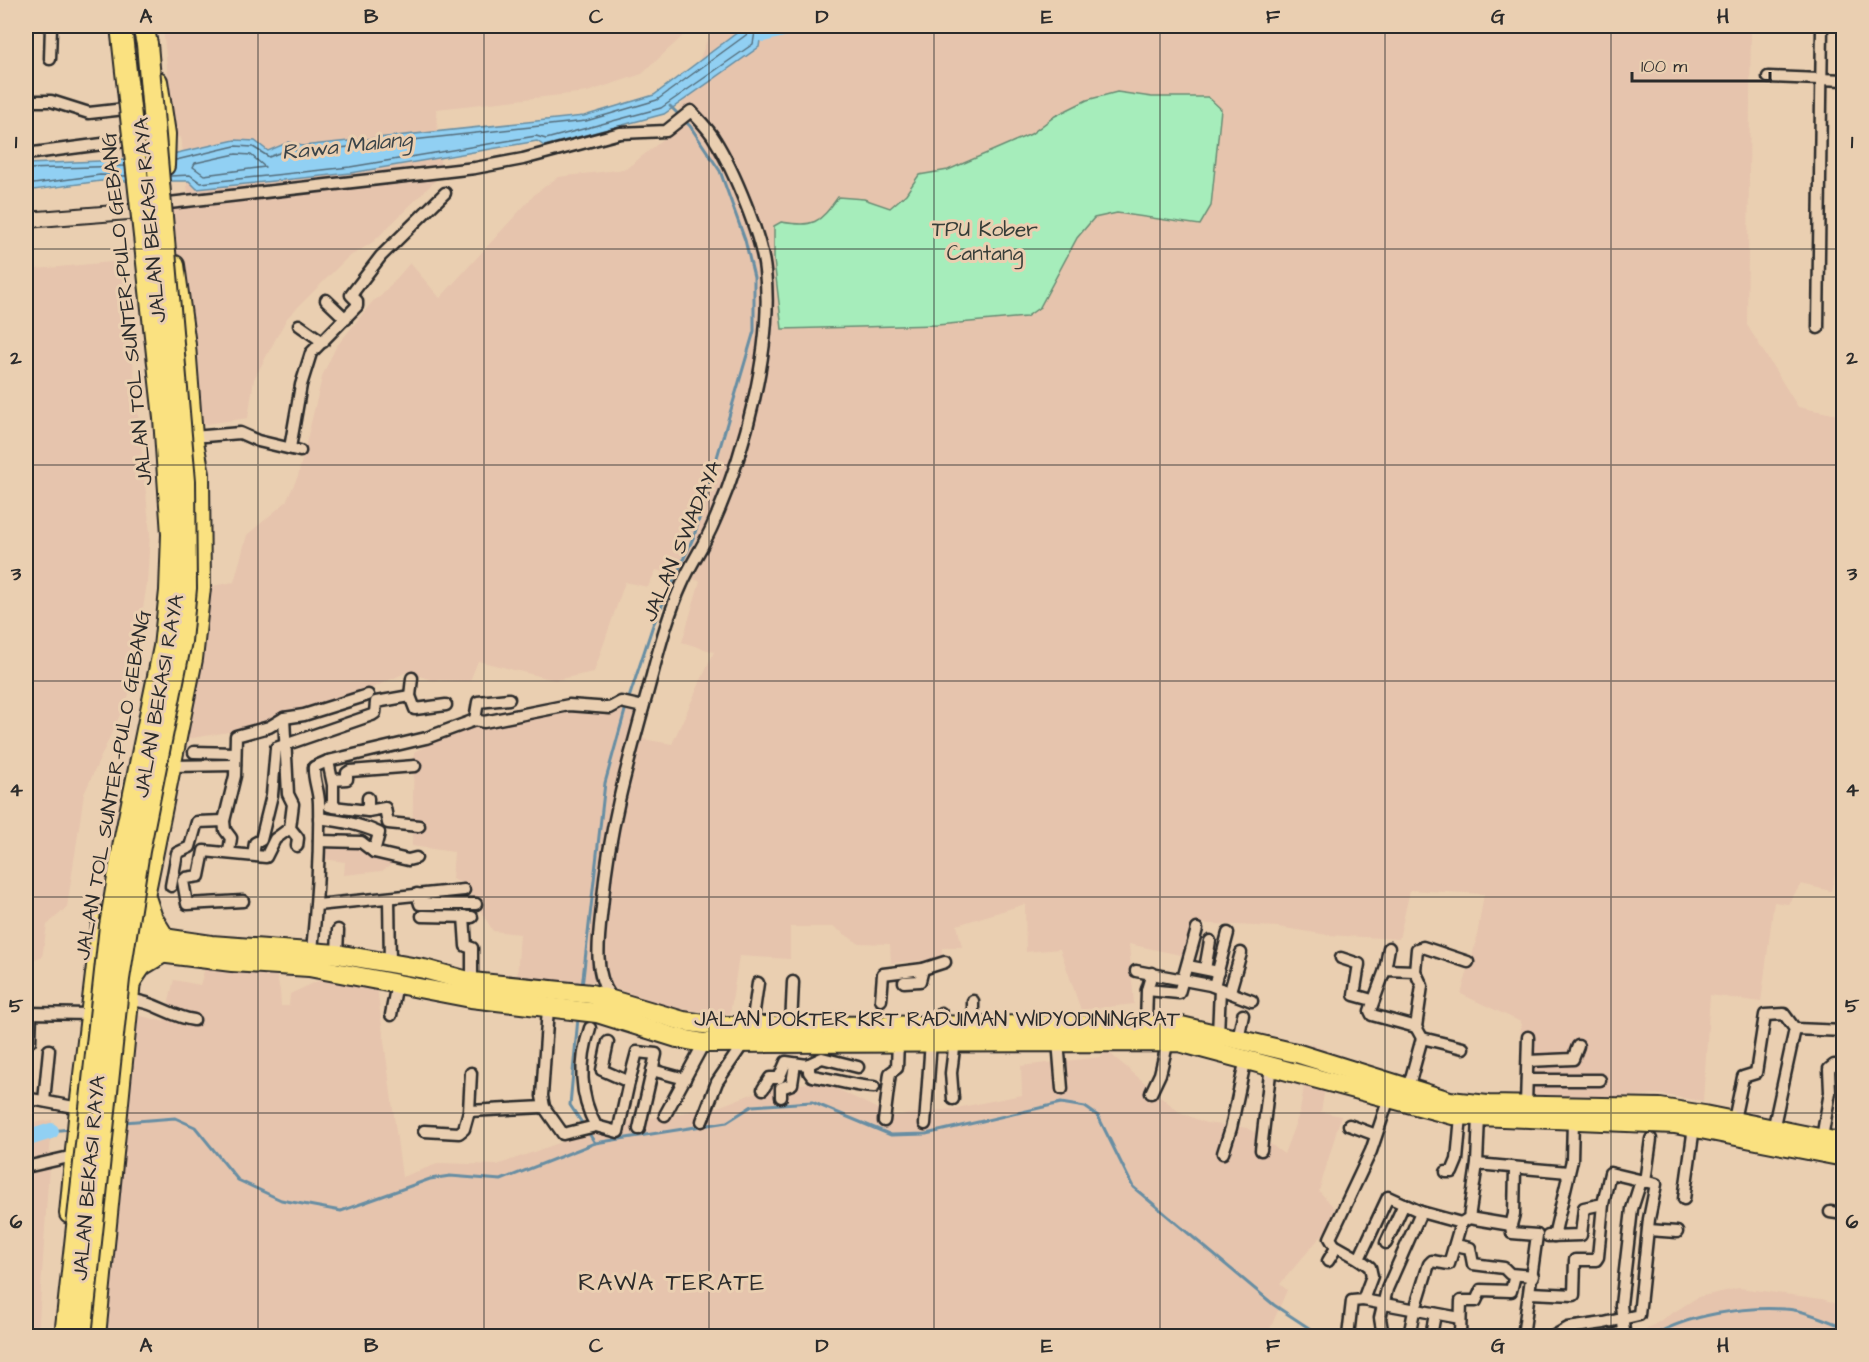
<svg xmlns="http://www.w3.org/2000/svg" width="1869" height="1362" font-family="'Architects Daughter',sans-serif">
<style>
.built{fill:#e6c4ad}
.green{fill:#a6edbb;stroke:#688c73;stroke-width:1.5}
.water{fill:#91d0f3;stroke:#688ea3;stroke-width:1.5}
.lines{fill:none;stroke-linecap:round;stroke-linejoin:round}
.shore{stroke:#546d7b;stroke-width:1.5}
.stream{stroke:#688ea3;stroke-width:3}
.river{stroke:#91d0f3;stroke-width:16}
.minor-tunnel{stroke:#c4ae96;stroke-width:10;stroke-dasharray:10 5;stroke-linecap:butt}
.minor-casing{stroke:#2b2b2b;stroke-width:15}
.tertiary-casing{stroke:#2b2b2b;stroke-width:18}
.primary-casing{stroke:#2b2b2b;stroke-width:22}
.trunk-casing{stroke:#2b2b2b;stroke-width:22}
.motorway-casing{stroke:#2b2b2b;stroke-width:24}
.minor{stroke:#eacfb1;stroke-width:10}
.tertiary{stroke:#eacfb1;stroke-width:14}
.primary{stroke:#fae180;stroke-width:18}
.trunk{stroke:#fae180;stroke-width:18}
.motorway{stroke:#fae180;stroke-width:20}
.motorway-bridge-casing{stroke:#2b2b2b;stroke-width:24;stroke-linecap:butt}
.motorway-bridge{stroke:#fae180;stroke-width:20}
.grid{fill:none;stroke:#2b2b2b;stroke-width:1.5;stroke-opacity:0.55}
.labels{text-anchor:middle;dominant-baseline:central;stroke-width:6;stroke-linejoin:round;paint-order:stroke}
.street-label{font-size:21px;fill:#2b2b2b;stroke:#eacfb1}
.park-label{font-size:21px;fill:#373e39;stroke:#eacfb1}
.water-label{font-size:22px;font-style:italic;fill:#3a4449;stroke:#eacfb1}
.quarter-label{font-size:24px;letter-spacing:1.5px;fill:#2b2b2b;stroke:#eacfb1}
.neatline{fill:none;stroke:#2b2b2b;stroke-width:2}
.grid-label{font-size:20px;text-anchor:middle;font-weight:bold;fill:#2b2b2b}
</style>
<rect width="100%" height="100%" fill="#eacfb1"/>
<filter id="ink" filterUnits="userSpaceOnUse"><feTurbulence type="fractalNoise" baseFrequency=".0167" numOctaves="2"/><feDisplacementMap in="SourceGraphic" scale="12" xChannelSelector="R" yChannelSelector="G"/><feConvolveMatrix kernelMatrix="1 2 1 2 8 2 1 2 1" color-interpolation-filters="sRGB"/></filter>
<g filter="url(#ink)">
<g class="built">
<path d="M163 26H1751L1747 325 1798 407 1843 416 1844 836 1831 891 1801 884 1788 904 1774 902 1761 1002 1710 995 1703 1101 1656 1094 1618 1097 1519 1095 1521 1022 1461 994 1476 942 1484 894 1410 890 1399 939 1328 935 1278 927 1191 923 1185 956 1129 944 1134 1004 1081 1010 1060 949 1026 952 1025 904 957 925 962 947 942 948V959L891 963 890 944 858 943 834 927H790V959L739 956 730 1014 670 1008 596 982 517 978 520 934 493 931 464 884 452 879 454 852 412 846 414 752 473 722 566 701 639 710 630 737 672 744 714 652 682 642 700 581 656 570 648 587 625 582 594 672 555 680 478 661 470 681 432 680 407 672 357 695 258 727 175 741 201 588 234 582 247 535 286 502 298 476 323 374 336 347 373 301 381 296 410 263 440 298 536 193 558 177 626 169 670 134 710 33 687 32 642 74 587 92 436 109 441 175 373 242 347 258 287 318 254 379 248 418 193 426 172 195 188 193 181 137 174 138Z"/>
<path d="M123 261 150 534 147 583 129 695 84 794 67 907 47 925 42 958 26 960V270Z"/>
<path d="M323 844 363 849 397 861 382 871 344 875 345 862 324 859Z"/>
<path d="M212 943 269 945 280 990 281 1006H289L290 994 337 972 376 980 402 1177 440 1163 497 1165 613 1124 718 1107 762 1090 821 1081 892 1116 952 1109 1022 1095 1021 1066 1101 1057 1106 1050 1179 1112 1206 1123 1248 1128 1284 1154 1300 1111 1311 1044 1331 1052 1321 1112 1341 1116 1319 1191 1340 1214 1280 1284 1287 1290 1270 1329V1336H96L126 1013 164 1021 174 980 200 985Z"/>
<path d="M52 1120 38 1336H26V1124Z"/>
<path d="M1739 1288 1822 1299 1843 1306V1336H1636L1698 1297Z"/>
</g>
<path class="green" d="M1117 92 1152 97H1208L1221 109 1211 206 1200 225 1117 213 1094 218 1077 238 1040 307 1026 317 937 325 782 329 774 260V226L781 222C814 227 819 224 838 197L864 199 890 208 906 194 919 175 948 170 1031 134 1055 116 1087 100Z"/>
<path class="water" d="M746 26H762L759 47 664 114 544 146 537 141 351 173 197 189 189 181H101L26 191V164L150 159 235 140 255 141 268 151 289 142 302 146 584 116 654 95Z"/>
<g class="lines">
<g class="shore">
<path d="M236 154 251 155 265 167 204 175 193 167 195 163Z"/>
<path d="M176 160 235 146 253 147 269 157 289 149 303 152 586 121 657 100 746 35 752 28 750 26"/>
<path d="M26 169 125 166"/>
<path d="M170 176 190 175 201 183 350 167 536 136 546 139 661 108 753 44 756 26"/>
<path d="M26 185 100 175 126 176"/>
</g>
<g class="stream">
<path d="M759 37 763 34V26"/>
<path d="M628 701 653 625 694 536 754 331V277L745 240 720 171 690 126 670 106"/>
<path d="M582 987 605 783 626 707"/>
<path d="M578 1018 570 1105 584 1126"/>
<path d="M124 1122 175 1118 195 1127 238 1180 281 1200 341 1211 430 1179 450 1176 501 1180 595 1143"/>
<path d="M51 1131 70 1129"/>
<path d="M588 1132 595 1143 727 1122 752 1106 812 1102 891 1135 926 1134 1061 1103 1085 1107 1098 1116 1133 1187 1274 1305 1321 1336"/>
<path d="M1653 1336C1687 1315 1745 1306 1785 1309 1804 1310 1826 1320 1844 1327"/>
</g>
<g class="river">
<path d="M763 34 795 26"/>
<path d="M26 1139 51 1131"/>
</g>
<path class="minor-tunnel" d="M880 1012 881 1000"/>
<g class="minor-casing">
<g id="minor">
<path d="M50 59 51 26"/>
<path d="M1768 77 1844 80"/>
<path d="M26 101H51L89 113 125 109"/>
<path d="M26 154 133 140"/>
<path d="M169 203 475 168 523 159 620 133 666 131 691 111C699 120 709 129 715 140 733 169 762 237 765 271 774 345 744 454 714 522 705 544 691 563 682 584 665 621 656 662 645 701 627 766 609 830 603 898 600 930 591 971 611 997"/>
<path d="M326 300 346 319"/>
<path d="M299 325 323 342"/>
<path d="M1818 328 1822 26"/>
<path d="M193 437 240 433 258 441 300 451"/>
<path d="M290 448 301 385 311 353 357 306V301L351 295 381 256 445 193"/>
<path d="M412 678 410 696 415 709 446 705"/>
<path d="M284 718 288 794 293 804 290 828 298 838 297 846"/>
<path d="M475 720 478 702 509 699"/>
<path d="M194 752 235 753"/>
<path d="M328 761 333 785V807L329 806"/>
<path d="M170 766 235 765"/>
<path d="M333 780 347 779V773L350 771 415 766"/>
<path d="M368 798V811"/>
<path d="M333 807 368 811 385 808 388 823 419 826"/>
<path d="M319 818C340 821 360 824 379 833L374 852 361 842 319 841"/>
<path d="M229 852 231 838 225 830 224 821 235 776 236 736 269 727 284 718 304 715 368 695"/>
<path d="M374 852 408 860 416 858"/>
<path d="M253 855 255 843 261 840 272 795 276 748 372 715 375 713 376 702 410 696"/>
<path d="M171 886 177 853 190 847 197 822 224 821"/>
<path d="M417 894 420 904H476"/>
<path d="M389 899 390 963"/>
<path d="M243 901 187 904 183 881 186 878 199 876 204 851 266 857 275 839 290 828"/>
<path d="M317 905 464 890"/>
<path d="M422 916 472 917"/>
<path d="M464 916 466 946 472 948V982"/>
<path d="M312 951C317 902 320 853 319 803 319 791 313 779 314 767L328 761 426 738 475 720 484 722 569 705 610 708 621 702 643 707"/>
<path d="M337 954 338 930"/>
<path d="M1341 958 1359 964 1354 995 1372 1000"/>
<path d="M1188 966 1218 972"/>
<path d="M1205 969 1210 941"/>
<path d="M1385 970 1389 948"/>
<path d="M1136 971 1210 985 1252 1001"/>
<path d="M1415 971 1385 970 1370 1011 1372 1015 1416 1027"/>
<path d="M904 982 920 981 923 969"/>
<path d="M1214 986 1228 933"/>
<path d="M1147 990 1179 993 1197 929"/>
<path d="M1230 991 1241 953"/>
<path d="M128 1000C153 1000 170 1017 194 1020"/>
<path d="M881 1000 883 974 923 969 945 962"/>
<path d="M548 1008 542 1096 544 1107 563 1134 596 1126"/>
<path d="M26 1013 90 1014"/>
<path d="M941 1013 942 1025"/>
<path d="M391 1015 397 983"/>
<path d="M752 1025 758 983"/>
<path d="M973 1025V1001"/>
<path d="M1146 1025 1147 990 1152 973"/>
<path d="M791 1026 793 982"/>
<path d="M590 1028C579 1061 579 1096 596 1126L618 1132 629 1082"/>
<path d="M1795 1029 1844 1031"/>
<path d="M1218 1034 1220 989"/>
<path d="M1422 1038 1463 1048"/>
<path d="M1238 1039 1243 1015"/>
<path d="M1058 1041 1062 1089"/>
<path d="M608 1042 602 1070 629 1082 637 1052 656 1054 639 1129"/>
<path d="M26 1043 30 1041 31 1012"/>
<path d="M1528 1061 1573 1059 1578 1046"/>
<path d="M809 1064V1072L812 1076C834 1079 852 1086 874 1087"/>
<path d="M652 1070 685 1079"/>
<path d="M1527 1080H1600"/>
<path d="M763 1089 770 1078H779L786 1062 807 1065 822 1058 858 1067"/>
<path d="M1408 1089 1422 1038 1416 1027 1422 986 1415 971 1417 949 1423 947 1468 962"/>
<path d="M1151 1093 1160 1074 1168 1041"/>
<path d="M781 1097V1088L792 1084 795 1064"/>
<path d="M26 1098 79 1108"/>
<path d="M953 1099 951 1073 955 1041"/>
<path d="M44 1101 49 1050"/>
<path d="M1526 1105 1528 1037"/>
<path d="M469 1111 544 1107"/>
<path d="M665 1115 704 1043"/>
<path d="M1734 1120 1743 1077 1756 1073 1765 1015 1784 1014 1795 1029 1773 1130"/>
<path d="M702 1121 717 1082 743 1044"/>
<path d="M884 1121 890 1073 897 1068 898 1041"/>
<path d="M925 1124 931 1041"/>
<path d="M1349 1125 1376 1135"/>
<path d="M424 1131 459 1133 464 1129 469 1111 471 1073"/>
<path d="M1822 1138 1830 1092 1829 1069 1834 1065 1844 1066"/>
<path d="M1261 1150 1271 1065"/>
<path d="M1223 1153 1231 1128 1246 1058"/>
<path d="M1477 1164 1568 1172"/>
<path d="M26 1167 78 1155"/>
<path d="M1446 1172H1452L1457 1160 1461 1116"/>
<path d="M1645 1182 1651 1139"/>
<path d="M1684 1199 1694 1127"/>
<path d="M1830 1212 1844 1214"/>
<path d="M1469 1218 1511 1225 1514 1214 1515 1169"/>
<path d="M1511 1225 1512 1233 1537 1235 1523 1336"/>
<path d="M1648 1230 1677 1232"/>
<path d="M1548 1236 1581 1235 1584 1208 1603 1204 1610 1173 1656 1184 1649 1219 1639 1315 1604 1323 1568 1328 1554 1336"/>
<path d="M1554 1236 1572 1160 1573 1120"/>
<path d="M1386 1243 1404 1204"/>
<path d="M1455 1245 1470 1248 1473 1264 1504 1268 1510 1274 1533 1276"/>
<path d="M1336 1246 1359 1259 1388 1197 1421 1212 1461 1223"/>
<path d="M1328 1261 1336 1248 1330 1238 1371 1151 1389 1098"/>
<path d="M1530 1293 1574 1295 1575 1260H1596L1598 1257 1603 1204"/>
<path d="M1363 1300 1460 1318"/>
<path d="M1417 1303 1429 1264 1432 1261 1449 1264 1461 1223 1469 1218 1477 1164 1479 1116"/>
<path d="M1348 1336 1352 1301 1363 1300 1372 1276 1370 1267 1359 1259"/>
<path d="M1383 1336 1380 1318 1387 1289 1421 1212"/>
<path d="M1409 1336 1414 1311"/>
<path d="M1431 1336 1435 1314"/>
<path d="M1460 1336 1461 1301H1476L1481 1290 1511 1291 1515 1275"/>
<path d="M1614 1336 1624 1331 1621 1305 1632 1209 1641 1181"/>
</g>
</g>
<g class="tertiary-casing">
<path id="tertiary" d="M26 220 141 211"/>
</g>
<g class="primary-casing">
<g id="primary">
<path d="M123 932 211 945 337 954 424 969 472 982 591 994 683 1021 718 1026 1177 1025 1296 1053 1450 1101 1488 1105 1660 1108 1704 1115 1844 1143"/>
<path d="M119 948 232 962 309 967 471 998 597 1013 677 1038 704 1043 1179 1042 1453 1115 1675 1124 1844 1157"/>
</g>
</g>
<g class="trunk-casing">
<g id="trunk">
<path d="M158 81 166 134 165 166"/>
<path d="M145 894 153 918 166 939"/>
<path d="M131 982 142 966 162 954"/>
<path d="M69 1214 79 1108 102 916"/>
<path d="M96 1336 134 950 193 659 201 588 200 474 193 437 186 345 175 265"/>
</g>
</g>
<g class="motorway-casing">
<path id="motorway" d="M143 26 147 44"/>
</g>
<use href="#minor" class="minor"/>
<use href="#tertiary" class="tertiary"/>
<use href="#primary" class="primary"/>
<use href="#trunk" class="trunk"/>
<use href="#motorway" class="motorway"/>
<g class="motorway-bridge-casing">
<g id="motorway-bridge">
<path d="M65 1336 110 926 124 842 164 647 170 591 172 534 164 418 121 26"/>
<path d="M81 1336 119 979 139 851 181 641 186 588 185 481 147 44"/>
</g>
</g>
<use href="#motorway-bridge" class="motorway-bridge"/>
</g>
</g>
<path class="grid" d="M258 26V1336M484 26V1336M709 26V1336M934 26V1336M1160 26V1336M1385 26V1336M1611 26V1336M26 249H1844M26 465H1844M26 681H1844M26 897H1844M26 1113H1844"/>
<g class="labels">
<g class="street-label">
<text transform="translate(150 220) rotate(-95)">JALAN BEKASI RAYA</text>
<text transform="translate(127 309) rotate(-96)">JALAN TOL SUNTER–PULO GEBANG</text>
<text transform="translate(682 541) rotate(-67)">JALAN SWADAYA</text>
<text transform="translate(159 696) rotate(-80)">JALAN BEKASI RAYA</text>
<text transform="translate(113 785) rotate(-80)">JALAN TOL SUNTER–PULO GEBANG</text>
<text x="937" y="1019">JALAN DOKTER KRT RADJIMAN WIDYODININGRAT</text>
<text transform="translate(89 1178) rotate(-85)">JALAN BEKASI RAYA</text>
</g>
<g class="park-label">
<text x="985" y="229">TPU Kober<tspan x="985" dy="24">Cantang</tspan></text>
</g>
<g class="water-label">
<text transform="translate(347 146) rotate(-6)">Rawa Malang</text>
</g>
<g class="quarter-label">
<text x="672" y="1283">RAWA TERATE</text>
</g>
</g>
<rect width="1869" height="1362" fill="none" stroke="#eacfb1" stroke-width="66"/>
<path d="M1632 72v9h138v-9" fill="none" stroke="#2b2b2b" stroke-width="3"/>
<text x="1641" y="72" font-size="18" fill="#2b2b2b" stroke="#eacfb1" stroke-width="4.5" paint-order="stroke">100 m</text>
<rect x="33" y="33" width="1803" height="1296" class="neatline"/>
<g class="grid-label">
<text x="146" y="23">A</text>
<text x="371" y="23">B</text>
<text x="596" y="23">C</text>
<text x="822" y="23">D</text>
<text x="1047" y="23">E</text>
<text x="1273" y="23">F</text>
<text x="1498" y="23">G</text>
<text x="1723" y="23">H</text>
<text x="16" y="148">1</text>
<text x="1852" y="148">1</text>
<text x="16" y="364">2</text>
<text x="1852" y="364">2</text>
<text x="16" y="580">3</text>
<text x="1852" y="580">3</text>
<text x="16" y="796">4</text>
<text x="1852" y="796">4</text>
<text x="16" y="1012">5</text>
<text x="1852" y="1012">5</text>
<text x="16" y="1228">6</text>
<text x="1852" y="1228">6</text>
<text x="146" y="1352">A</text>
<text x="371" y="1352">B</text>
<text x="596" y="1352">C</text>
<text x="822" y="1352">D</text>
<text x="1047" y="1352">E</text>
<text x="1273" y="1352">F</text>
<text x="1498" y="1352">G</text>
<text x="1723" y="1352">H</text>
</g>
</svg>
